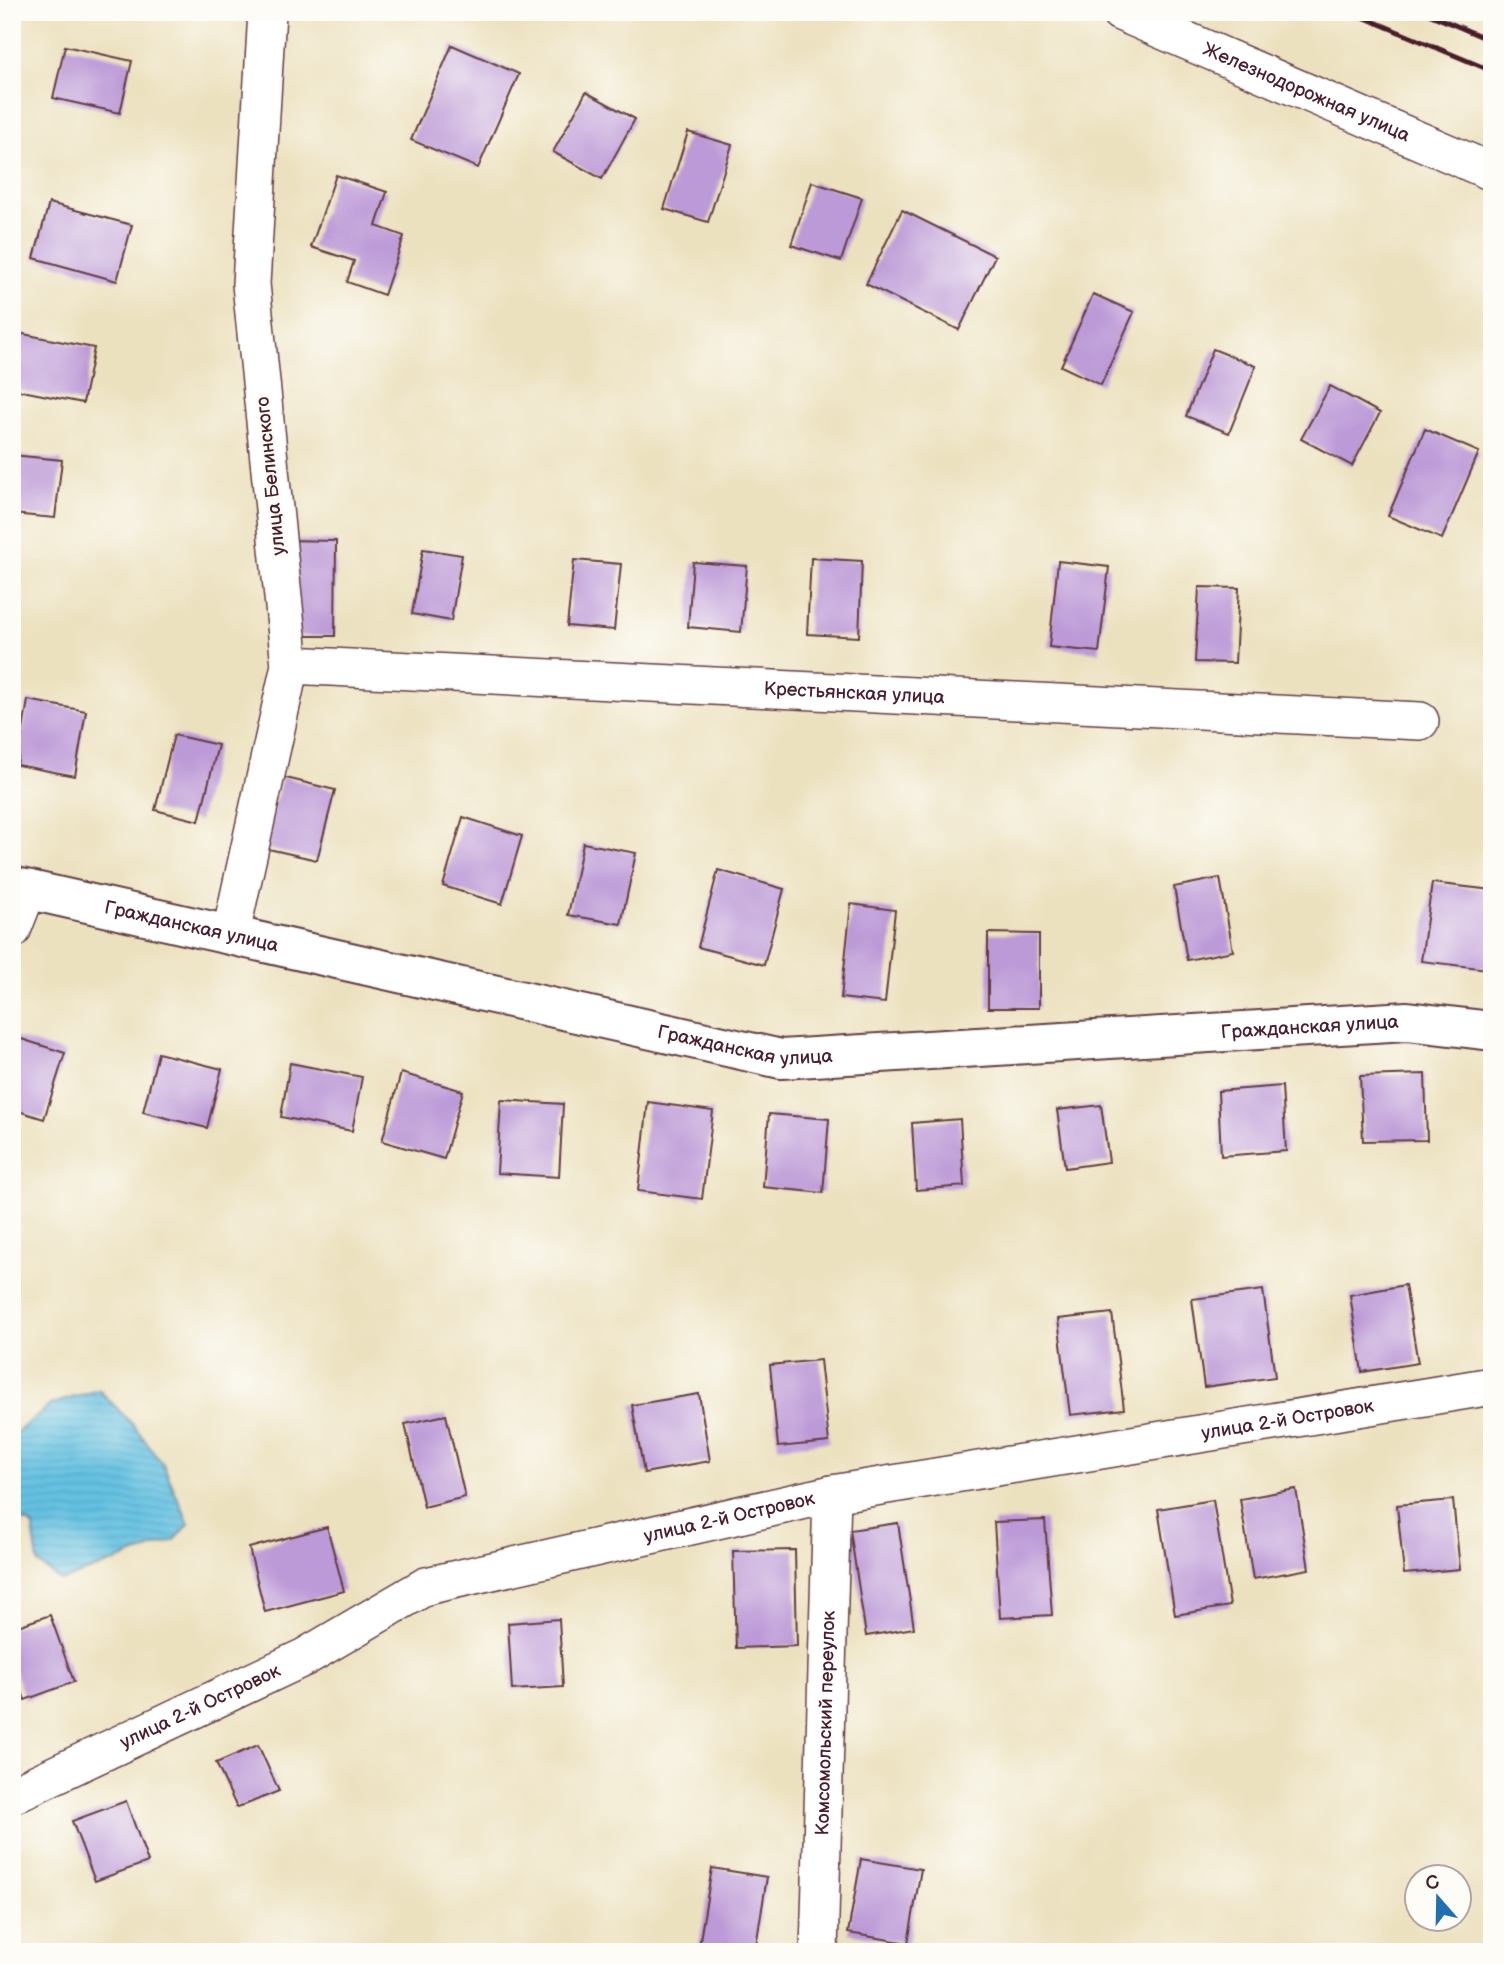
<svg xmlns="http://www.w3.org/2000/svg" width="1504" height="1964" font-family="'Balsamiq Sans',sans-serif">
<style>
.water{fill:url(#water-rules);stroke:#577086;stroke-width:2}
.building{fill:#bc99d7}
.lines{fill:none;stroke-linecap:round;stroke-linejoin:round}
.street-casing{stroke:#623c41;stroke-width:40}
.secondary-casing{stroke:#623c41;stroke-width:42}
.street{stroke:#fff;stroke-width:37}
.secondary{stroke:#fff;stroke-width:38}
.rail{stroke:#4a1f2b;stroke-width:5}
.labels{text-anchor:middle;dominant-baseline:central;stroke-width:5;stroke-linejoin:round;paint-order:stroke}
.street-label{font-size:19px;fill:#4a1f2b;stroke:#fdfcf7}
</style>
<defs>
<pattern id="water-rules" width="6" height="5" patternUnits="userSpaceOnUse" patternTransform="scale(1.75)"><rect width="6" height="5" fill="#64c1e2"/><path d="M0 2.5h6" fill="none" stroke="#58a5c2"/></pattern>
</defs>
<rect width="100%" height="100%" fill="#fdfcf7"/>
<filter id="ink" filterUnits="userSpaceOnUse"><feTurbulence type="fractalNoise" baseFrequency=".0143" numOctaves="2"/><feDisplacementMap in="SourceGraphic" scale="14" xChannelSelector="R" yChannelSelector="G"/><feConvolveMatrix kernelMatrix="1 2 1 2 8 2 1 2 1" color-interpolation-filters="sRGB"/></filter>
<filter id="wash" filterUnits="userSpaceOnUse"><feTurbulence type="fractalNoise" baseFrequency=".00686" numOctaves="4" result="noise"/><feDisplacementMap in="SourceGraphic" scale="28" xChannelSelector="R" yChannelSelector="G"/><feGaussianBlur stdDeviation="1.57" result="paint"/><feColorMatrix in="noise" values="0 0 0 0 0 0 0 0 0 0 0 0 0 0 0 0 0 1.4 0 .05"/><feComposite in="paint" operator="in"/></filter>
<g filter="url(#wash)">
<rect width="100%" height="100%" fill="#ece1bf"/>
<path class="water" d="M99 1390 133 1425 163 1464 189 1524 175 1540 61 1581 38 1563 33 1527 28 1522 12 1521V1436L52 1404Z"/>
<g id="blocks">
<g class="building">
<path d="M452 45 519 74 478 168 411 140Z"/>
<path d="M65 46 132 61 120 113 53 98Z"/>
<path d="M586 92 635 119 602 179 553 152Z"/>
<path d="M688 132 732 145 708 222 664 209Z"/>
<path d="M336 175 387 192 376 226 404 236 384 295 347 282 354 261 311 247Z"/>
<path d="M812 182 862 198 841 261 791 245Z"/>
<path d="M49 203 132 225 117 281 34 258Z"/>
<path d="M902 210 995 256 959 330 866 284Z"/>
<path d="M1093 294 1134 312 1101 385 1061 366Z"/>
<path d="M18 333 94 348 83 403 12 389V360Z"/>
<path d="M1213 349 1256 366 1229 433 1186 416Z"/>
<path d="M1330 386 1380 413 1352 466 1301 439Z"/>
<path d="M1425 429 1479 452 1442 539 1388 516Z"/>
<path d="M12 455 62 460 55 518 12 514Z"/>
<path d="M286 540 336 541 335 636H286Z"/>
<path d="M423 549 462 555 451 621 412 614Z"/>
<path d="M811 558 862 561 859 637 807 634Z"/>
<path d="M574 560 621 564 614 630 567 626Z"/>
<path d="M1058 561 1109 567 1099 652 1049 647Z"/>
<path d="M693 562 747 566 741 632 688 627Z"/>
<path d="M1199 587 1239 588 1235 663 1195 662Z"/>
<path d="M28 700 86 711 75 776 17 765Z"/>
<path d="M174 735 218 745 199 821 155 810Z"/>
<path d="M282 777 335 790 317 860 264 848Z"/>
<path d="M463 817 522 836 502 904 443 886Z"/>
<path d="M583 843 636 853 621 924 568 915Z"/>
<path d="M718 870 784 889 764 965 698 947Z"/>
<path d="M1220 878 1233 951 1187 960 1174 887Z"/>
<path d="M1432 883 1492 890V932L1487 969 1421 961Z"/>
<path d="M851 904 895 910 885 1003 841 998Z"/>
<path d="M988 933 1039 934V1008H988Z"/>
<path d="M12 1036 65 1053 44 1119 12 1109Z"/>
<path d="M158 1053 222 1069 207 1128 143 1112Z"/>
<path d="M290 1063 362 1077 352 1131 281 1117Z"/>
<path d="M401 1073 463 1091 444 1159 382 1141Z"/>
<path d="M1425 1074 1427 1140 1363 1141 1360 1076Z"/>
<path d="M1282 1086 1286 1151 1221 1156 1218 1091Z"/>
<path d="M501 1100 563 1104 559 1177 497 1173Z"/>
<path d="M648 1102 713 1111 702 1199 638 1191Z"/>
<path d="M1101 1105 1109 1162 1065 1168 1057 1110Z"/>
<path d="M769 1114 829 1119 823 1193 763 1187Z"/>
<path d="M960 1119 964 1186 916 1190 912 1123Z"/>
<path d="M1405 1285 1418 1363 1362 1372 1350 1295Z"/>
<path d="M1263 1290 1275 1377 1204 1387 1192 1299Z"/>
<path d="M1112 1313 1124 1409 1070 1415 1058 1319Z"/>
<path d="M820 1360 829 1442 778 1447 770 1365Z"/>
<path d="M699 1394 710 1461 644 1473 632 1405Z"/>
<path d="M446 1415 465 1497 424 1507 405 1424Z"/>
<path d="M1296 1489 1309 1569 1253 1579 1240 1499Z"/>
<path d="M1213 1500 1230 1606 1175 1615 1158 1509Z"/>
<path d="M1453 1500 1460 1569 1404 1574 1397 1505Z"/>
<path d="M1045 1520 1052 1615 1000 1618 994 1522Z"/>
<path d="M898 1523 914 1628 866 1636 850 1530Z"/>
<path d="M327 1527 344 1591 265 1612 249 1548Z"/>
<path d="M795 1550 797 1646 736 1648 733 1551Z"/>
<path d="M50 1615 74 1682 25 1700 12 1664V1628Z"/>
<path d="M559 1619 563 1687 512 1690 508 1623Z"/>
<path d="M258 1745 279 1791 237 1808 216 1763Z"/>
<path d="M126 1801 148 1862 95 1881 72 1821Z"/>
<path d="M861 1859 921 1869 908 1943 848 1933Z"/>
<path d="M712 1868 767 1877 755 1952H698Z"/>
</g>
</g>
</g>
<g filter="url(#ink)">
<use href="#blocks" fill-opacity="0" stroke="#623c41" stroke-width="2"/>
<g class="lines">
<g class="street-casing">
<g id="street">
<path id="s1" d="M1120 12 1492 172"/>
<path id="s2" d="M290 665 1420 721"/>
<path d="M12 930 28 889"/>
<path d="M231 933 290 665 251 284 267 12"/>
<path id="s3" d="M12 1795 305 1657 426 1586 832 1494 1492 1386"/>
<path id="s4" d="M819 1952 832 1494"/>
</g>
</g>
<g class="secondary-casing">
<g id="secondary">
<path id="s5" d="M12 886 781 1059 1407 1021 1492 1031"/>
</g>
</g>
<use href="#street" class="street"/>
<use href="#secondary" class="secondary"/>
<g class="rail">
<path d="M1351 12 1492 71"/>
<path d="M1424 12 1492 41"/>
</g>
</g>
</g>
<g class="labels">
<g class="street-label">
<text stroke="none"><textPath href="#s1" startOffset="203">Железнодорожная улица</textPath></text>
<text transform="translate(271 476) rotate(-96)">улица Белинского</text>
<text stroke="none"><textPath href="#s2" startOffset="565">Крестьянская улица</textPath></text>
<text stroke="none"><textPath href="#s5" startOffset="184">Гражданская улица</textPath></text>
<text stroke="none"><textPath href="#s5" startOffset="1318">Гражданская улица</textPath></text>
<text stroke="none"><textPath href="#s5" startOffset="751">Гражданская улица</textPath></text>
<text stroke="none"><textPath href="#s3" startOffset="1342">улица 2-й Островок</textPath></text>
<text stroke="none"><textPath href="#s3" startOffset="775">улица 2-й Островок</textPath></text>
<text stroke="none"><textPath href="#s3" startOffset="208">улица 2-й Островок</textPath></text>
<text stroke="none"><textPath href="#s4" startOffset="229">Комсомольский переулок</textPath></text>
</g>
</g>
<rect width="1504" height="1964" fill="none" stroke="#fdfcf7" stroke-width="42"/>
<g transform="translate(1438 1898) rotate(340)"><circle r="33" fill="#fdfcf7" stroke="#b5a4a5" stroke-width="2"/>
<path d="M0-5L12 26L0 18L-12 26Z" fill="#1f6fb2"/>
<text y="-10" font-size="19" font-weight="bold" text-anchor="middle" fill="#4a1f2b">С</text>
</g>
</svg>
